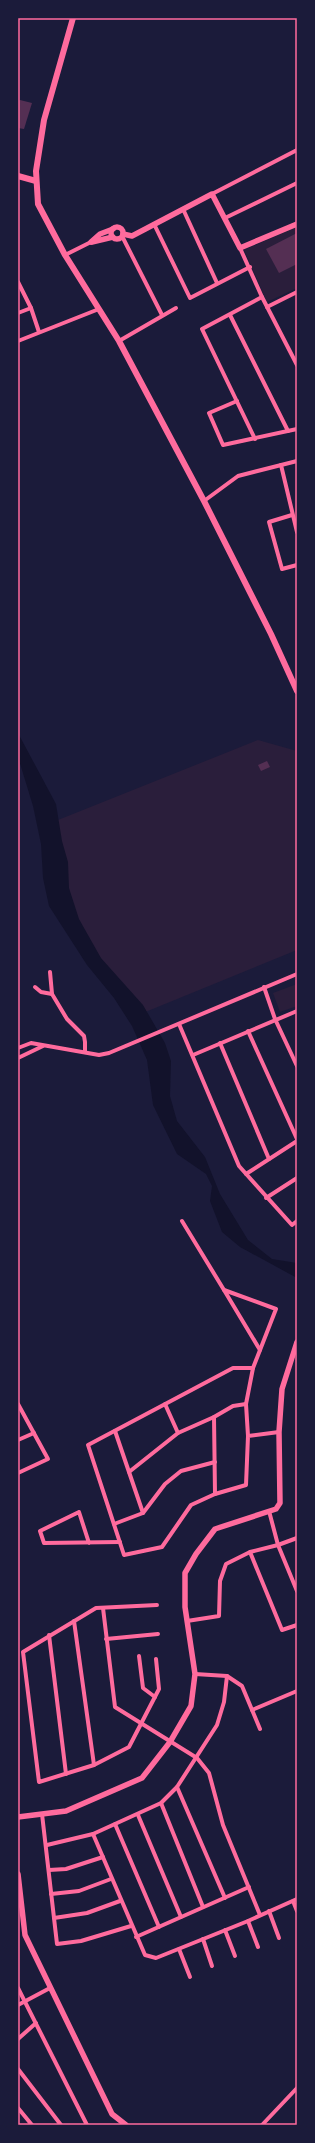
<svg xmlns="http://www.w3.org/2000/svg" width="315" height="2143" font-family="'Roboto Condensed',sans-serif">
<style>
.green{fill:#2a1e3b}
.water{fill:#12122b}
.building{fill:#542f53}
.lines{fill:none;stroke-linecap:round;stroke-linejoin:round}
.minor{stroke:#ff6b9d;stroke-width:4}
.tertiary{stroke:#ff6b9d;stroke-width:5.5}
.secondary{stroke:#ff6b9d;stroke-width:6}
.neatline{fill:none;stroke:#ff6b9d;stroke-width:1.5}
</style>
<rect width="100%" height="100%" fill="#1b1b3a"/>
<g class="green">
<path d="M297 227V288L267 302 244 250Z"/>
<path d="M258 740 297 751V950L138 1015 65 919 43 826Z"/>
<path d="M297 984V1006L280 1012 273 993Z"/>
</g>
<path class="water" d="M18 733 56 804 62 841 68 862 69 888 79 919 101 958 143 1005 165 1043 171 1061 170 1096 177 1121 205 1157 220 1194 248 1240 272 1259 297 1263V1278L240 1247 222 1232 210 1201 212 1186 206 1174 177 1154 153 1105 147 1060 132 1026 114 998 87 965 49 906 43 878 41 844 33 806 18 757Z"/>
<g class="building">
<path d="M20 100 32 103 24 129 18 128V101Z"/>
<path d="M297 233V264L279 273 266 249Z"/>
<path d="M267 761 270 767 261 771 258 765Z"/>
</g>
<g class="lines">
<g class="minor">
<path d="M212 194 297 150"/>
<path d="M183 209 217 283"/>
<path d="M225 218 297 183"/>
<path d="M154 224 190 298 250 267"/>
<path d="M122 236 162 315"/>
<path d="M240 248 262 297 297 365"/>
<path d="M65 255 91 242"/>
<path d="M18 282 31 308 39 332"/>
<path d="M267 307 297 292"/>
<path d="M18 313 31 308"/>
<path d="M230 315 288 431"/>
<path d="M18 341 99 309"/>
<path d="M119 341 176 308"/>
<path d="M237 401 209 413 223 445 297 429"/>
<path d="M255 439 202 329 262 297"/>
<path d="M281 465 297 532"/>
<path d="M204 501 238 476 297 461"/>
<path d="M292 515 269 522 282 569 297 565"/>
<path d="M50 972 52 994 67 1019 84 1036 85 1042V1052"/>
<path d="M35 987 41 992 52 994"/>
<path d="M264 987 275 1019 297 1066"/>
<path d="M179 1024 239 1166 292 1225 297 1221"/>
<path d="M248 1031 297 1139"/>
<path d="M220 1043 269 1159"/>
<path d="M18 1048 31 1043 99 1055 109 1053 297 974"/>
<path d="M193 1055 297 1011"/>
<path d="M18 1058 43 1046"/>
<path d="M246 1174 297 1141"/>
<path d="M266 1198 297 1178"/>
<path d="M182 1221 224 1290 276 1309 253 1368 246 1404 248 1436"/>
<path d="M224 1290 260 1350"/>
<path d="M253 1368H233L88 1445 124 1555 162 1547 191 1505 215 1494 246 1485 248 1436 279 1432"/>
<path d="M18 1404 48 1459 18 1473"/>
<path d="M165 1404 178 1433"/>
<path d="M214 1417 215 1494"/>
<path d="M115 1431 143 1513"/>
<path d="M18 1440 34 1433"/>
<path d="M129 1472 178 1433 214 1417 233 1406 246 1404"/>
<path d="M269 1511 278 1545 297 1591"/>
<path d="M114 1524 143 1513 165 1484 181 1471 215 1462"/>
<path d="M89 1543 79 1512 40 1531 44 1543 120 1542"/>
<path d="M250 1552 282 1630 297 1625"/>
<path d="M103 1608 115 1707 197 1758 209 1773 223 1825 260 1915"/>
<path d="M74 1621 94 1765"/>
<path d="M187 1621 219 1616 220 1581 226 1564 250 1552 278 1545 297 1538"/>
<path d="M49 1635 66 1774"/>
<path d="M106 1639 158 1634"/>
<path d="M139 1656 143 1688 155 1697"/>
<path d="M156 1659 159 1689 129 1747 94 1765 39 1782 23 1652 96 1608 157 1605"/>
<path d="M195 1674 227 1676 242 1686 260 1729"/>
<path d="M252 1710 297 1691"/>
<path d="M177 1787 225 1898"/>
<path d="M161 1803 203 1907"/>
<path d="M42 1814 57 1944 81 1941 131 1926"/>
<path d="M138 1815 181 1917"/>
<path d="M115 1824 159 1927"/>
<path d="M93 1834 145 1955 156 1958 248 1921 297 1899"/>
<path d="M47 1845 93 1834 161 1803 177 1787 217 1725 224 1702 227 1676"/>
<path d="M49 1870 66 1869 103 1857"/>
<path d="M51 1894 79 1891 111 1879"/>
<path d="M293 1901 297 1911"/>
<path d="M269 1911 279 1938"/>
<path d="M54 1918 87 1913 120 1901"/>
<path d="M248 1921 258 1947"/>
<path d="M225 1930 235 1956"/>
<path d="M136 1937 249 1887"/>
<path d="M203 1939 212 1966"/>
<path d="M179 1949 190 1977"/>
<path d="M18 1988 87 2125"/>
<path d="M18 2005 50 1988"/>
<path d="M18 2039 36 2023"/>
<path d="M18 2069 61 2125"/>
<path d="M18 2108 32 2125"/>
<path d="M262 2125 297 2088"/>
</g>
<g class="tertiary">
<circle cx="117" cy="233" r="6"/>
<path d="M123 234 132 236 212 194 240 248 297 224"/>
<path d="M91 242 100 234 113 229"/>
<path d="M92 242 113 237"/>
<path d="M18 1817 66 1811 142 1778 170 1742 191 1706 195 1674 185 1607V1573L196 1554 215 1529 276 1509 280 1503 279 1432 282 1389 297 1342"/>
<path d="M18 1874 25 1935 112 2114 126 2125"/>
</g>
<g class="secondary">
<path d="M73 18 44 120 36 171 38 204 65 255 119 341 204 501 271 634 297 691"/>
<path d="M18 176 36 181"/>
</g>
</g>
<rect width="315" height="2143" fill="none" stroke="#1b1b3a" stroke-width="38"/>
<rect x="19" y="19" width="277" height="2105" class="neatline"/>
</svg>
